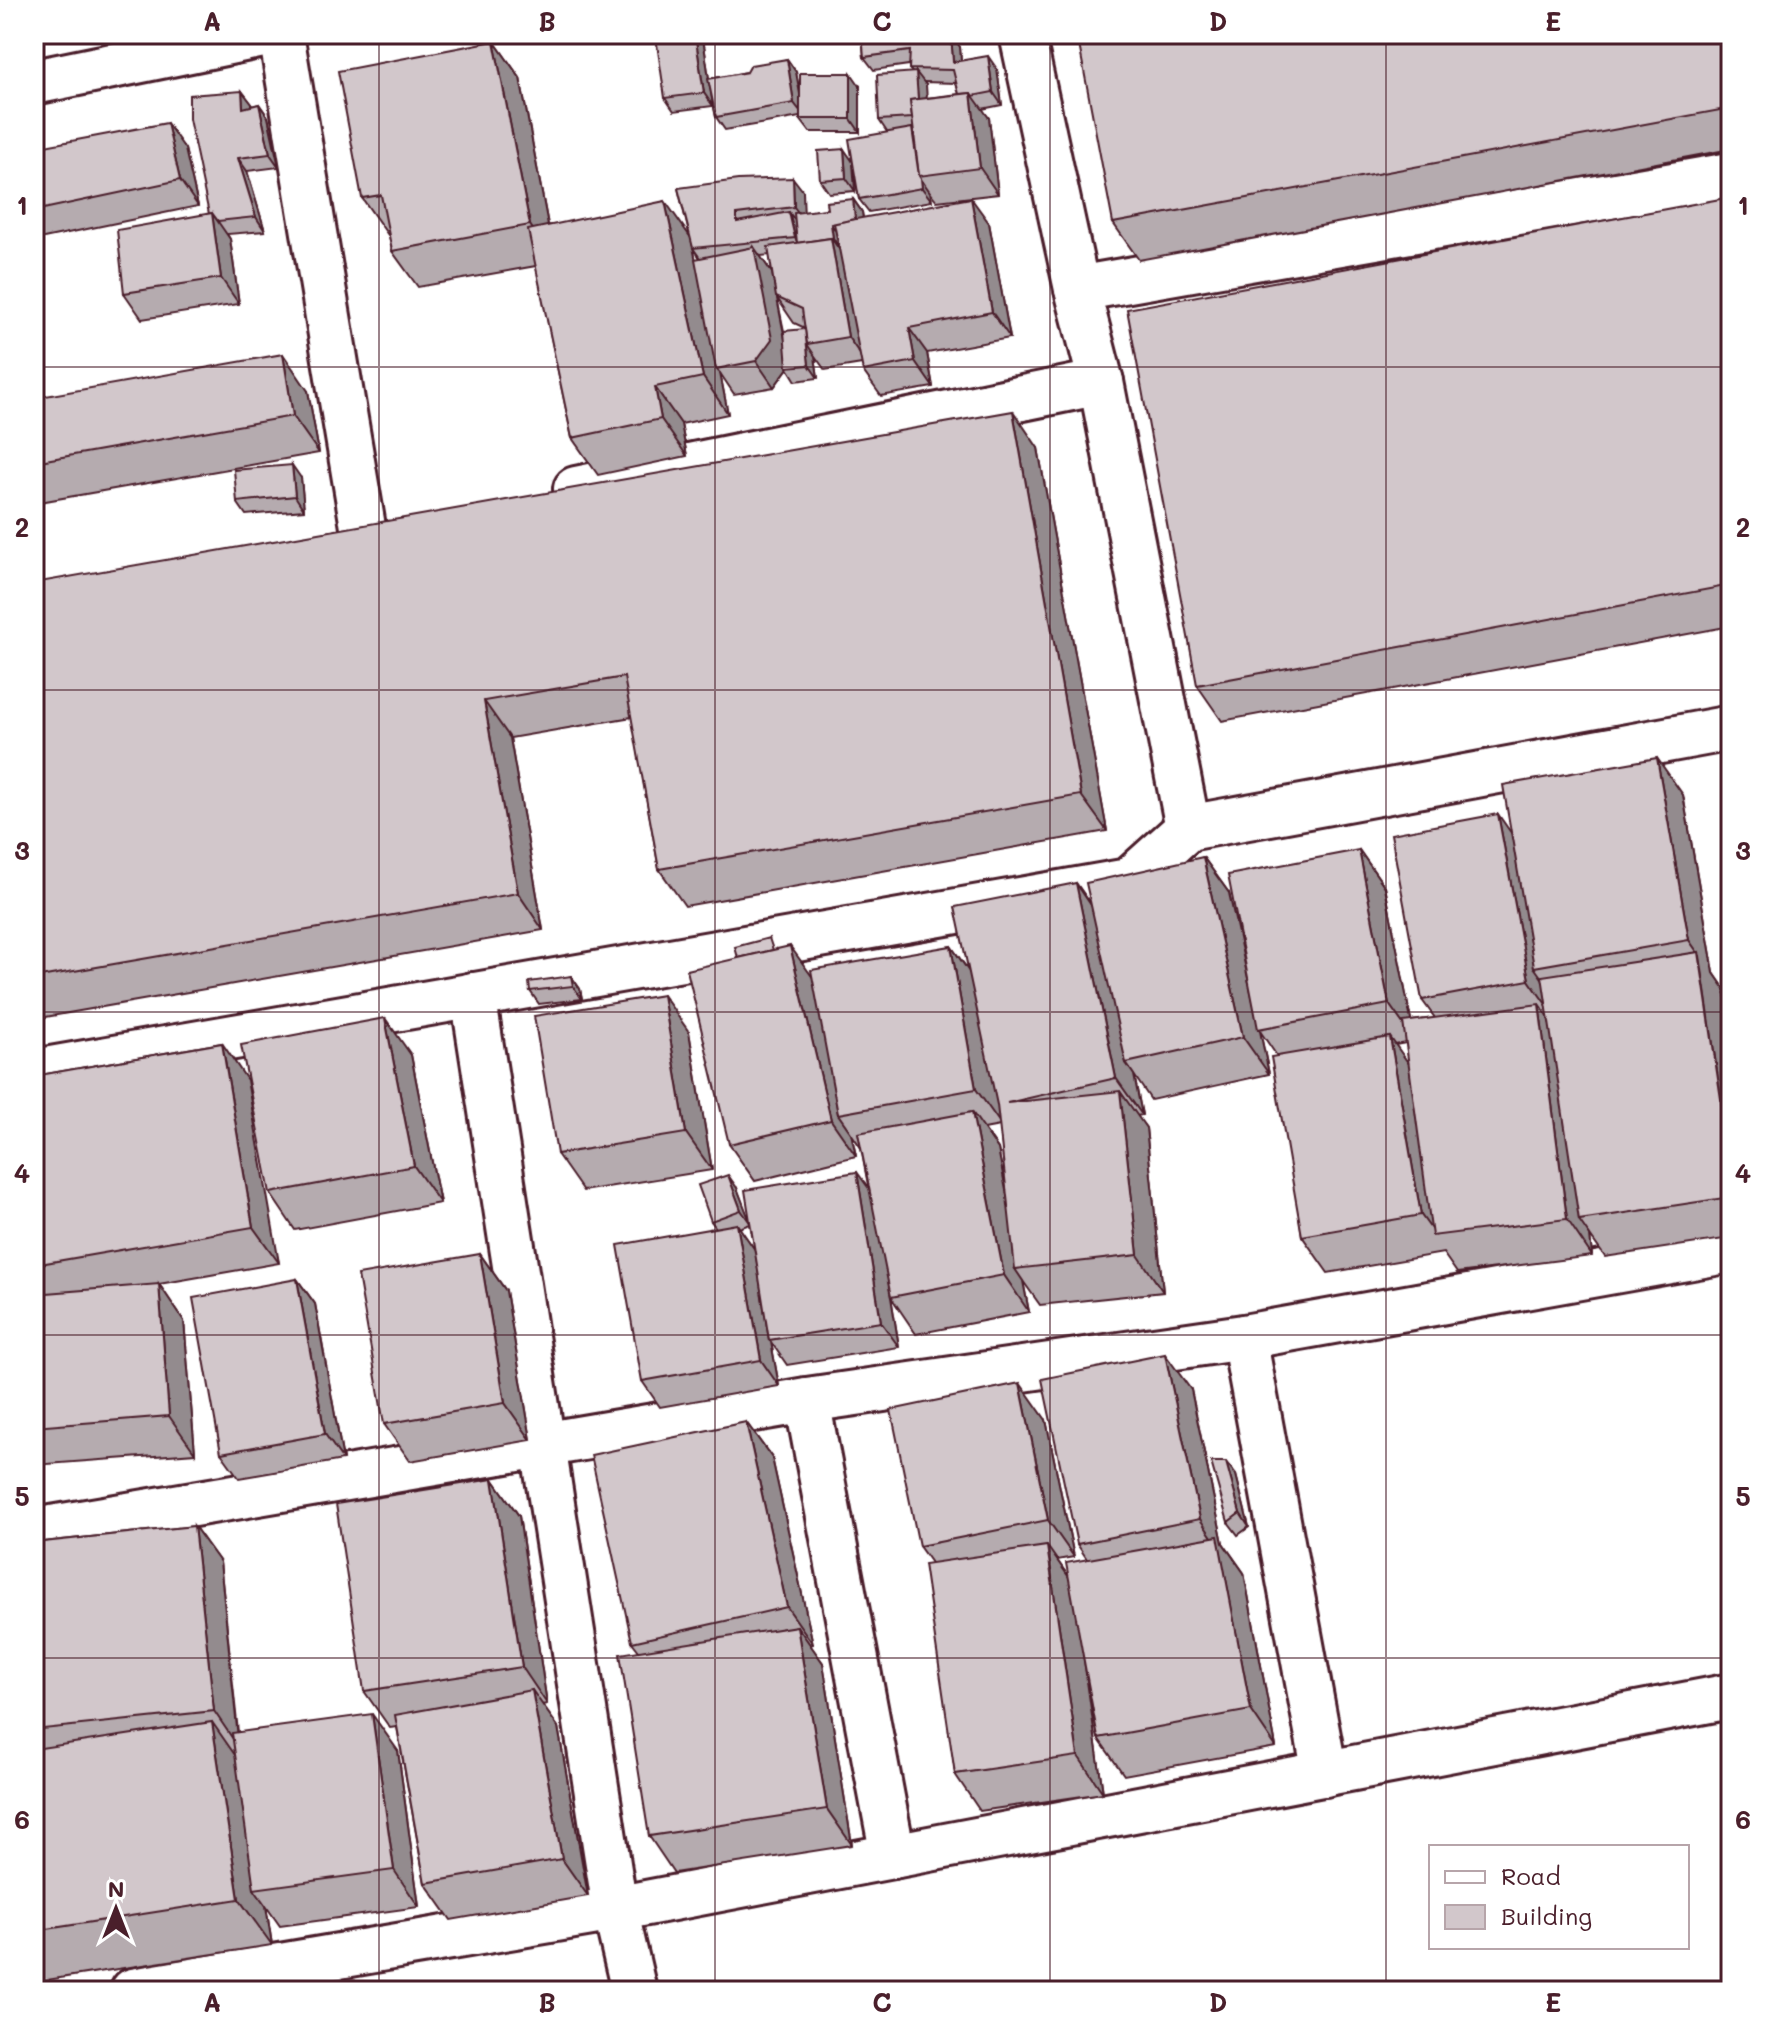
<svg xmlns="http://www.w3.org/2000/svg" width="1765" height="2025" font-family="Mali,sans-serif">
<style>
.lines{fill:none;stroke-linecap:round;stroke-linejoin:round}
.street-casing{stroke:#4a1f2b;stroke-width:50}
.street{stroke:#fff;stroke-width:44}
.wall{fill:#b5abaf;stroke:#4a1f2b;stroke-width:2;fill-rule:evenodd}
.shaded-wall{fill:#938b8e;stroke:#4a1f2b;stroke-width:2}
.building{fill:#d2c7cb;stroke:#4a1f2b;stroke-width:2}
.grid{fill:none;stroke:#4a1f2b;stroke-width:2;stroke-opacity:0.55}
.neatline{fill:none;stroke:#4a1f2b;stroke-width:3}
.grid-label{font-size:26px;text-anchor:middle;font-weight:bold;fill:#4a1f2b}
</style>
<rect width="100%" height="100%" fill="#fff"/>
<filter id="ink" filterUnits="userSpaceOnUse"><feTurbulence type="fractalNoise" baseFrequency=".0125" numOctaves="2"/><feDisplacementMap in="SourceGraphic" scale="16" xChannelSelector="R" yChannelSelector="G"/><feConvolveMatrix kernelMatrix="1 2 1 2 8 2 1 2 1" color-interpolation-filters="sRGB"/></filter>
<g filter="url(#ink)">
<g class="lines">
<g class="street-casing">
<g id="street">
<path d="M281 34 364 533"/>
<path d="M1022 34 1077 289 1101 382 1188 828"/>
<path d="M34 82 268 34"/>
<path d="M1077 289 1731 175"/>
<path d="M576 489 1101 382"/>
<path d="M473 995 615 1909 634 1991"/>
<path d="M34 1072 1129 881 1188 828 1731 728"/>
<path d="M1244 1337 1325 1774"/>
<path d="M807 1400 893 1856"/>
<path d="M34 1531 807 1400 1244 1337 1731 1250"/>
<path d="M133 1991 615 1909 1731 1696"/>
</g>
</g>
<use href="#street" class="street"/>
</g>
<g class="wall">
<path d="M862 34H983L955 39 960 47 961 61 997 69 1002 105 982 109 989 118 998 194 937 201 930 192 932 201 869 212 859 199 853 164 855 191 829 193 820 180 853 162 887 132 879 120 912 72 909 69V65L874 70 864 57ZM923 82 956 83 959 94 926 98V85Z"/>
<path d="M1731 34V149L1139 260 1113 223Z"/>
<path d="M494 41 520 78 548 225 690 237 678 188 803 191V212L827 209 853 199 862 212 863 218 989 223 1010 338 927 353 933 387 881 396 863 371 862 364 825 370 815 356 818 378 796 381 788 368 774 387 734 394 720 373 728 414 681 424 687 456 598 475 572 438 536 266 418 287 392 251 389 235H388L362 198ZM693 248 700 258 696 261ZM770 255 772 273 760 256ZM777 298 794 323 805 328V329L785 336Z"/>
<path d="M704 45 709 79 747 72 787 59 796 72 800 97 860 86V132H810L800 119V117L725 130 716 117 712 96 713 106 674 111 665 98Z"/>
<path d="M242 91 252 104V106L259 104 268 117 279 167 247 171 265 231 227 234 230 239 239 304 142 319 124 293 209 214Z"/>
<path d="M34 148 185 149 198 206 34 240Z"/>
<path d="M1731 197V626L1222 721 1197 685Z"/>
<path d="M308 391 319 453 34 503V398Z"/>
<path d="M1038 448 1107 831 685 906 659 869 632 717 510 738 543 930 34 1019V583Z"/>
<path d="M301 478 304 510 246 515 237 502Z"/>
<path d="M1683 795 1714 973 1725 989 1731 1031V1238L1605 1257 1590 1236 1592 1256 1457 1273 1443 1253 1328 1273 1302 1236 1277 1056 1260 1031 1269 1074 1151 1100 1134 1075 1142 1115 1137 1116 1146 1128 1163 1292 1040 1305 1023 1281 1029 1312 916 1334 891 1297 899 1347 787 1365 771 1342 779 1386 660 1407 642 1381 716 1228 711 1221 737 1188 750 1223 869 1190 861 1148 851 1133 856 1156 755 1181 729 1144 777 949 813 978 951 946 969 971 1076 883 1091 904 1203 857 1229 893 1250 988 1359 850 1385 887 1411 1021 1435 1018 1422 1000 1511 833ZM1406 1043 1409 1064 1395 1045ZM1000 1126 1007 1199 998 1149 984 1129ZM750 1224 755 1250 739 1228Z"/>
<path d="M571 976 580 989 582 999 539 1004 530 991Z"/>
<path d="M689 1032 712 1170 583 1191 557 1154Z"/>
<path d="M222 1043 279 1263 159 1284 184 1321 195 1453 34 1465V1294H37L34 1290V1076Z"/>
<path d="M411 1055 440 1203 295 1230 270 1193Z"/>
<path d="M480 1254 506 1291 531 1440 410 1461 384 1424Z"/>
<path d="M297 1279 315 1304 343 1460 239 1478 221 1453Z"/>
<path d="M1191 1390 1223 1543 1244 1573 1276 1747 1124 1775 1098 1738 1086 1675 1103 1793 980 1811 955 1774 931 1563 919 1546 1046 1420 1074 1557 1057 1560 1068 1576 1087 1559 1077 1544Z"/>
<path d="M746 1422 772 1458 813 1644 810 1645 823 1663 852 1845 674 1873 649 1836 639 1651 632 1642Z"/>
<path d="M1236 1475 1249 1527 1238 1535 1228 1522Z"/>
<path d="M493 1479 519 1516 547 1704 542 1705 558 1727 588 1896 451 1920 425 1883 397 1727 390 1728 364 1691Z"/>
<path d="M194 1526 220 1562 238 1732 398 1751 419 1907 280 1926 266 1906 272 1945 34 1982V1543Z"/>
</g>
<g class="shaded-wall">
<path d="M695 34 704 45 713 106 704 93Z"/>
<path d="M951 34 960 47 962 75 953 62Z"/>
<path d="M494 41 520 78 555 262 530 225Z"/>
<path d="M988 56 997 69 1002 105 993 92Z"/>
<path d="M787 59 796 72 804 116 794 103Z"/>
<path d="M916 72 926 85 929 131 919 118Z"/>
<path d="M851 73 860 86V132L851 119Z"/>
<path d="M242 91 252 104 253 122 243 108Z"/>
<path d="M971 93 989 118 998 194 980 168Z"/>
<path d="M259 104 268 117 279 167 270 154Z"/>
<path d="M167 123 185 149 198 206 180 180Z"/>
<path d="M844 149 853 162 855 191 846 178Z"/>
<path d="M238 158 247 171 265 231 256 217Z"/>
<path d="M793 178 803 191 804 220 794 207Z"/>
<path d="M921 179 930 192 932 201 922 188Z"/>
<path d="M971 198 989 223 1010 338 992 312Z"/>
<path d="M853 199 862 212 865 235 855 222Z"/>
<path d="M665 201 691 238 719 368 716 369 720 373 728 414 703 377Z"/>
<path d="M789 212 798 225V243L795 238Z"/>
<path d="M212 213 230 239 239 304 221 278Z"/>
<path d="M831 224 840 237 842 252 833 238Z"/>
<path d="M831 238 849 263 866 363 848 337Z"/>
<path d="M754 247 772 273 790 365 774 387 756 361Z"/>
<path d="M909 328 927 353 933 387 915 361Z"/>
<path d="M805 329 807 344 815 356 818 378 809 365Z"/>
<path d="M283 354 308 391 319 453 293 416Z"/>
<path d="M655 387 681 424 687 456 661 419Z"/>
<path d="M1013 411 1038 448 1107 831 1081 795Z"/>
<path d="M292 465 301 478 304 510 295 496Z"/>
<path d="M484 701 510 738 543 930 518 893Z"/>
<path d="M1657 758 1683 795 1714 973 1725 989 1731 1031V1166L1700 956 1689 940Z"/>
<path d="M1498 814 1523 850 1534 967 1549 988 1555 1017 1529 980Z"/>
<path d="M1359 850 1385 887 1415 1041 1389 1004Z"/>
<path d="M1203 857 1229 893 1259 1028 1258 1029 1260 1031 1269 1074 1243 1037Z"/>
<path d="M1076 883 1101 920 1126 1063 1134 1075 1142 1115 1116 1078Z"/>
<path d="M790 946 816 982 838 1114 851 1133 856 1156 831 1120Z"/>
<path d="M951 946 976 982 1002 1126 976 1089Z"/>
<path d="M571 976 580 989 582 999 573 986Z"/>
<path d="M663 995 689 1032 712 1170 686 1133Z"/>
<path d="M1539 1004 1565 1041 1579 1220 1590 1236 1592 1256 1567 1219Z"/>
<path d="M385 1018 411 1055 440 1203 414 1166Z"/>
<path d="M1390 1037 1416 1074 1436 1236 1421 1215Z"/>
<path d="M222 1043 247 1080 279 1263 253 1227Z"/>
<path d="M1120 1091 1146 1128 1163 1292 1138 1255Z"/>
<path d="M972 1112 998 1149 1021 1268 1015 1269 1023 1281 1029 1312 1004 1275Z"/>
<path d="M857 1172 875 1197 899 1347 881 1322Z"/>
<path d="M728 1175 737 1188 751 1224 741 1210Z"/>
<path d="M737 1224 755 1250 769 1340 771 1342 779 1386 761 1360Z"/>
<path d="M480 1254 506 1291 531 1440 505 1403Z"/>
<path d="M297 1279 315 1304 343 1460 325 1434Z"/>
<path d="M159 1284 184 1321 195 1453 169 1416Z"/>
<path d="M1165 1354 1191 1390 1223 1543 1244 1573 1276 1747 1251 1710 1220 1549 1200 1519Z"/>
<path d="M1020 1383 1046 1420 1074 1557 1048 1520Z"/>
<path d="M746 1422 772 1458 813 1644 787 1607Z"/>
<path d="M1226 1462 1236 1475 1249 1527 1240 1513Z"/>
<path d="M493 1479 519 1516 547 1704 522 1667Z"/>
<path d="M194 1526 220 1562 239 1748 214 1711Z"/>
<path d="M1047 1546 1073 1583 1103 1793 1078 1756Z"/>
<path d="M797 1626 823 1663 852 1845 827 1809Z"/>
<path d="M532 1690 558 1727 588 1896 562 1859Z"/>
<path d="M372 1714 398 1751 419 1907 394 1870Z"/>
<path d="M212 1722 244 1768 254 1889 266 1906 272 1945 239 1899Z"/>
</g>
<g class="building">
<path d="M679 34H695L704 93 665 98 656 37Z"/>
<path d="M862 34H909V36L951 34 953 62 988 56 993 92 973 96 971 93 959 94 953 70 909 69 910 51 864 57Z"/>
<path d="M1077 34H1731V108L1113 223Z"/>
<path d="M494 41 530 225 392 251 381 195 362 198 338 71Z"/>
<path d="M787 59 794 103 716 117 708 79 747 72 751 65Z"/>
<path d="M916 72 918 99 910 100 912 118 879 120 877 75Z"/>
<rect x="800" y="73" width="51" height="46"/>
<path d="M242 91 243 108 259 104 270 154 238 158 256 217 218 221 212 213 209 214 189 119V95Z"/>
<path d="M971 93 980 168 919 176 910 100Z"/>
<path d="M167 123 180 180 34 211V148Z"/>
<path d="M912 128 919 176 921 179 922 188 859 199 849 139Z"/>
<path d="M844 149 846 178 820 180 818 151Z"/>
<path d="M793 178 794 207 737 214V222L789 212 795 238 693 248 678 188 738 180Z"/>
<path d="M1731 197V585L1197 685 1127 309Z"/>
<path d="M971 198 992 312 909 328 915 361 863 371 834 223Z"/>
<path d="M853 199 855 219 831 224 833 238H831L797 243 794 213 827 209 826 202Z"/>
<path d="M665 201 703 377 655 387 661 419 572 438 528 230Z"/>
<path d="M212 213 221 278 124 293 117 230Z"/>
<path d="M831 238 848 337 807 344 802 309 776 297 768 247Z"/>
<path d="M754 247 772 339 756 361 716 369 695 259Z"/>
<path d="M805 329 809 365 787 367 784 331Z"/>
<path d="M283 354 293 416 34 462V398Z"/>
<path d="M1013 411 1081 795 659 869 624 677 484 701 518 893 34 978V583Z"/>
<path d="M292 465 295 496 237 502 234 470Z"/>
<path d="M1657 758 1689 940 1534 967 1503 785Z"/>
<path d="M1498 814 1529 980 1422 1000 1391 834Z"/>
<path d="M1359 850 1389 1004 1258 1029 1228 875Z"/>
<path d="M1203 857 1243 1037 1126 1063 1086 883Z"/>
<path d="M1076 883 1116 1078 1007 1103 1120 1091 1138 1255 1015 1269 997 1105 955 907Z"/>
<path d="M769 938 773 950 738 958 735 947Z"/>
<path d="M790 946 831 1120 729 1144 687 970Z"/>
<path d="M951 946 976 1089 838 1114 811 970Z"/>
<path d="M1699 952 1731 1166V1197L1579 1220 1542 976Z"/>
<path d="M571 976 573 986 530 991 529 982Z"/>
<path d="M663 995 686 1133 557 1154 534 1016Z"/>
<path d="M1539 1004 1567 1219 1432 1236 1403 1022Z"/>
<path d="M385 1018 414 1166 270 1193 241 1045Z"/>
<path d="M1390 1037 1421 1215 1302 1236 1271 1057Z"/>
<path d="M222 1043 253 1227 34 1265V1076Z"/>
<path d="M972 1112 1004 1275 891 1297 858 1133Z"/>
<path d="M857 1172 881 1322 769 1340 745 1190Z"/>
<path d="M728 1175 741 1210 711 1221 698 1185Z"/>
<path d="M737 1224 761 1360 642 1381 618 1245Z"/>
<path d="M480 1254 505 1403 384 1424 358 1275Z"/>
<path d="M297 1279 325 1434 221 1453 193 1298Z"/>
<path d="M159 1284 169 1416 34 1427V1294Z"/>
<path d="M1165 1354 1200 1519 1077 1544 1042 1379Z"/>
<path d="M1020 1383 1048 1520 919 1546 891 1410Z"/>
<path d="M746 1422 787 1607 632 1642 591 1455Z"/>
<path d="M1211 1462H1226L1240 1513 1228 1522Z"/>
<path d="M493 1479 522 1667 364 1691 336 1504Z"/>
<path d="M194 1526 214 1711 34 1730V1543Z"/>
<path d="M1218 1536 1251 1710 1098 1738 1066 1563Z"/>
<path d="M1047 1546 1078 1756 955 1774 924 1564Z"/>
<path d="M797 1626 827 1809 649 1836 620 1654Z"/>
<path d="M532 1690 562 1859 425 1883 395 1715Z"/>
<path d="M372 1714 394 1870 254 1889 232 1733Z"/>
<path d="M212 1722 239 1899 34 1931V1749Z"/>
</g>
</g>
<path class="grid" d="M379 34V1991M715 34V1991M1050 34V1991M1386 34V1991M34 367H1731M34 690H1731M34 1012H1731M34 1335H1731M34 1658H1731"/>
<rect width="1765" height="2025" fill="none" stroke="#fff" stroke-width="88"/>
<rect x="1429" y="1845" width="260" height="104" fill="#ffffff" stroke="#b7a5aa" stroke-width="2"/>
<rect x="1445" y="1871" width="40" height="12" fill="#ffffff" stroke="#b7a5aa" stroke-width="2"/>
<text x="1501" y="1885" font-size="24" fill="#4a1f2b">Road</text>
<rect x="1445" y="1905" width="40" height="24" fill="#d2c7cb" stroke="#b7a5aa" stroke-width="2"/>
<text x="1501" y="1925" font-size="24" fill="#4a1f2b">Building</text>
<g transform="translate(116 1909)" stroke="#ffffff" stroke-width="6" paint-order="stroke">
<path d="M0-6L14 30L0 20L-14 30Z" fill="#4a1f2b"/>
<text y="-12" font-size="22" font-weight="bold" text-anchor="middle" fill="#4a1f2b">N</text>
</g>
<rect x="44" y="44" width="1677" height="1937" class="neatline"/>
<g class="grid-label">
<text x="212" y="31">A</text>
<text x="547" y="31">B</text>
<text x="882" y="31">C</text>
<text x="1218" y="31">D</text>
<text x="1553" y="31">E</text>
<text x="22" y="215">1</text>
<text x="1743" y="215">1</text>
<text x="22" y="537">2</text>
<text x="1743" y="537">2</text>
<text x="22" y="860">3</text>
<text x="1743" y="860">3</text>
<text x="22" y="1183">4</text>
<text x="1743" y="1183">4</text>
<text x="22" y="1506">5</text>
<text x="1743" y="1506">5</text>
<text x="22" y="1829">6</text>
<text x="1743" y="1829">6</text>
<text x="212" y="2012">A</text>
<text x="547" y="2012">B</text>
<text x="882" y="2012">C</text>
<text x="1218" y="2012">D</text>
<text x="1553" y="2012">E</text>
</g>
</svg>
